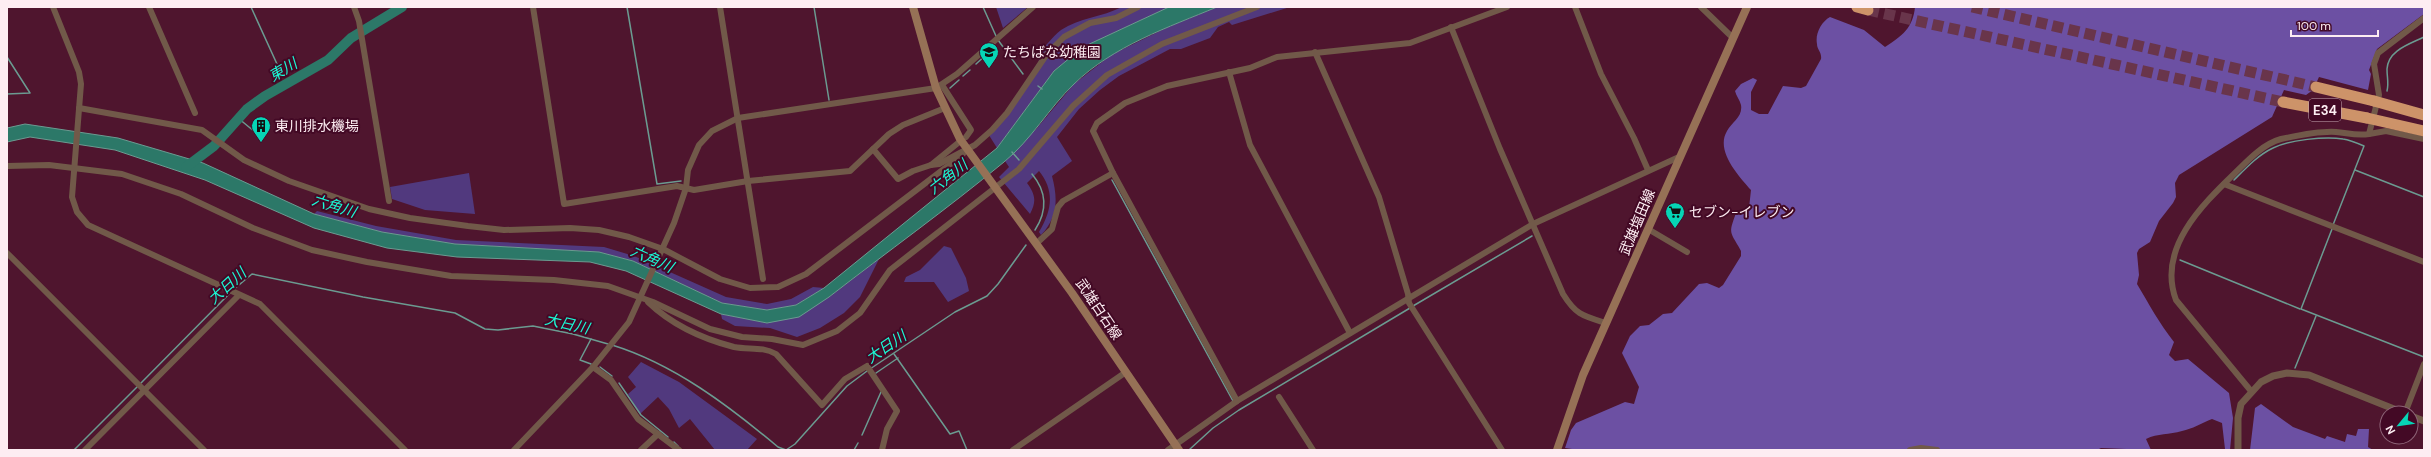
<svg xmlns="http://www.w3.org/2000/svg" width="2431" height="457" font-family="'DM Sans','Noto Sans JP',sans-serif">
<style>
.green{fill:#51397e}
.forest{fill:#6c50a3}
.water{fill:#2c7868;stroke:#6b9b91}
.lines{fill:none;stroke-linecap:round;stroke-linejoin:round}
.stream{stroke:#6b9b91;stroke-width:1.5}
.river{stroke:#2c7868;stroke-width:10}
.motorway-tunnel{stroke:#69354b;stroke-width:11;stroke-dasharray:11 5.5;stroke-linecap:butt}
.minor{stroke:#715949;stroke-width:6}
.tertiary{stroke:#715949;stroke-width:7}
.secondary{stroke:#967156;stroke-width:8}
.motorway{stroke:#cd9369;stroke-width:11}
.motorway-bridge{stroke:#cd9369;stroke-width:11}
.labels{text-anchor:middle;dominant-baseline:central;stroke-width:4;stroke-linejoin:round;paint-order:stroke}
.shield{fill:#430925;stroke:#c5a9b4;stroke-width:1}
.shield-label{font-size:13px;font-weight:bold;fill:#fdedf2}
.poi-label{font-size:14px;fill:#fdedf2;stroke:#430925;text-anchor:start}
.street-label{font-size:14px;fill:#fdedf2;stroke:#430925}
.water-label{font-size:15px;font-style:italic;fill:#1bf9d5;stroke:#430925}
</style>
<rect width="100%" height="100%" fill="#4f152e"/>
<g class="green">
<path d="M996 7H1028L1003 28Z"/>
<path d="M1122 7H1169L1083 47 1054 71 997 148 987 132 1004 115 1039 61 1037 55C1045 47 1052 37 1061 30 1079 18 1102 17 1122 7Z"/>
<path d="M1217 7H1290L1232 25 1229 22 1218 27 1210 38 1181 49H1170L1119 76 1100 90 1079 109 1057 137 1072 161 1052 176C1058 199 1058 217 1041 235L1039 232C1052 210 1055 191 1039 171L1027 183C1035 194 1037 201 1030 214L999 177 1009 167 1005 161 1037 128 1074 84 1111 55 1168 27Z"/>
<path d="M469 173 475 214 425 210 392 199 390 187Z"/>
<path d="M317 211 376 226 456 240 604 247 634 256 726 297 767 304 791 299 813 287 824 288 796 305 767 310 722 303 633 261 599 252 455 244 382 232 314 214Z"/>
<path d="M944 246 951 248 966 278 969 291 948 302 934 282H904L906 277 920 270Z"/>
<path d="M879 259 860 297 844 313 820 328 797 337 770 328 735 326 722 319 721 314 767 323 829 297Z"/>
<path d="M641 362 679 382 757 439 747 450H715L690 419 679 428 669 409 658 397 640 414 628 394 636 387 628 377Z"/>
</g>
<g class="forest">
<path d="M1915 7H2424V14L2377 49 2369 70 2371 74 2368 90 2319 77 2313 90 2306 95 2284 90 2272 117 2179 175 2175 183 2176 197 2173 203 2159 221 2150 242 2139 249 2137 253 2139 275 2137 284C2149 304 2159 323 2174 342L2169 355 2175 361 2188 359 2229 393 2233 418 2230 450 2225 449 2222 423 2212 419C2202 423 2192 429 2182 431 2169 435 2158 433 2146 439L2151 450 2101 448 2097 450H1579L1565 448 1571 430 1576 423 1625 402 1634 404 1639 387 1622 353 1630 336 1640 326 1649 325 1663 314 1672 313 1699 284 1707 283 1719 288 1723 285 1741 256V251C1730 231 1728 235 1736 213L1749 208 1751 190C1739 176 1715 151 1727 131 1732 122 1743 117 1741 105 1740 100 1736 96 1735 91L1741 84 1753 78 1757 80 1751 92V110L1759 114H1768L1783 86 1801 88 1806 86 1821 59C1822 52 1817 50 1817 44 1815 34 1821 22 1830 17L1864 30 1885 47C1902 36 1913 28 1915 7Z"/>
<path d="M2261 404 2293 427 2325 439 2327 436 2345 442 2347 434 2356 436 2358 429H2369L2368 447 2373 450H2250L2255 408Z"/>
</g>
<path class="water" d="M1169 7H1217C1169 27 1113 46 1074 84 1049 108 1031 140 1004 162 947 209 887 252 829 297L799 317 767 323 721 314 626 271 590 262 457 257 387 248 314 228 205 180 115 150 30 137 7 142V128L25 124 118 138 203 163 314 214 382 232 455 244 599 252 633 261 722 303 767 310 796 305 824 288 997 148 1054 71 1083 47Z"/>
<g class="lines">
<g class="stream">
<path d="M251 7 282 75"/>
<path d="M627 7 657 184 681 181"/>
<path d="M814 7 829 100"/>
<path d="M983 7 996 36"/>
<path d="M998 40 1023 74"/>
<path d="M7 57 30 93 7 94"/>
<path d="M976 64 988 53"/>
<path d="M963 76 970 70"/>
<path d="M1038 86 1042 89"/>
<path d="M950 88 959 80"/>
<path d="M2387 91C2389 83 2387 78 2387 69 2388 50 2410 44 2424 37"/>
<path d="M238 118 255 132"/>
<path d="M1012 152 1019 160"/>
<path d="M2355 170 2424 197"/>
<path d="M1032 174C1047 192 1048 210 1035 230"/>
<path d="M1112 180 1233 401"/>
<path d="M2234 180C2246 168 2258 155 2273 148 2289 140 2325 136 2343 139 2350 140 2357 143 2364 146L2333 225"/>
<path d="M2332 229 2301 309 2424 357"/>
<path d="M2180 260 2300 309"/>
<path d="M233 290 252 274 363 297 455 313 485 329 498 330 533 326 573 334 608 344"/>
<path d="M1413 306 1532 236"/>
<path d="M612 345C674 364 729 406 778 447L786 450 795 444 847 386 867 371"/>
<path d="M894 354 950 434 959 431 967 450"/>
<path d="M591 364 580 360 591 339"/>
<path d="M600 367 612 376"/>
<path d="M2295 368 2316 316"/>
<path d="M870 369 955 312 987 296 998 284 1026 245"/>
<path d="M876 373 898 358"/>
<path d="M619 383 641 415 668 437"/>
<path d="M140 384 230 293"/>
<path d="M862 435 881 392"/>
<path d="M674 442 678 446"/>
<path d="M1190 449 1213 428 1239 410 1410 308"/>
<path d="M74 450 137 387"/>
<path d="M818 450H819"/>
<path d="M854 450 858 443"/>
</g>
<path class="river" d="M186 167 214 146 247 109 265 96 328 60 351 38 402 7"/>
<g class="motorway-tunnel">
<path d="M1972 7 2316 87"/>
<path d="M1868 10 2283 102"/>
</g>
<g class="minor">
<path d="M53 7 79 72 81 84 72 197 77 212 88 225 260 304 405 450"/>
<path d="M149 7 195 113"/>
<path d="M354 7 359 21 389 201"/>
<path d="M533 7 564 204 677 186 694 190 748 181 850 171 889 134 903 125 945 108"/>
<path d="M720 7 763 279"/>
<path d="M1575 7 1601 74 1634 138 1648 170"/>
<path d="M1701 7 1733 38"/>
<path d="M1451 27 1500 149 1563 294C1576 315 1583 316 1606 323"/>
<path d="M1315 52 1379 197 1408 294 1409 303 1502 450"/>
<path d="M1229 72 1250 145 1350 333"/>
<path d="M942 85 971 130 966 137"/>
<path d="M79 108 202 130 244 160 289 181 369 209 410 218 468 226 504 230 570 228 599 230 629 237 663 249 720 279 750 288 778 287 806 274 961 156 967 149"/>
<path d="M2369 134 2386 131 2424 139"/>
<path d="M873 149 898 179 913 171 931 165 958 143"/>
<path d="M931 165 939 164 975 145 992 130 1007 113 1047 54 1064 37 1090 23 1116 18 1138 7"/>
<path d="M7 166 49 165 122 174 181 194 253 228 312 250 367 262 451 276 554 280 608 286 653 302 710 329 742 337 772 339 803 345 837 331 860 313 890 270 1019 169 1073 106 1107 75 1162 44 1257 7"/>
<path d="M1113 173 1237 401"/>
<path d="M2224 184 2424 262"/>
<path d="M1648 229 1687 252"/>
<path d="M1037 243 1052 229 1058 207 1063 201 1113 173 1093 131 1097 123 1125 103 1167 86 1250 68 1277 57 1410 43 1507 7"/>
<path d="M7 253 204 450"/>
<path d="M648 302C671 324 703 339 734 347 749 350 762 346 776 354L822 405 845 379 867 366 897 411 887 429 882 450"/>
<path d="M593 367 611 380 638 419 679 450"/>
<path d="M2251 391 2176 300C2157 249 2201 206 2235 173 2248 160 2263 144 2281 139 2295 136 2323 131 2336 132 2348 133 2356 136 2369 134L2379 95 2374 64 2378 53 2424 18"/>
<path d="M1279 397 1313 450"/>
<path d="M2405 413 2424 364"/>
<path d="M85 450 238 296"/>
<path d="M514 450 593 367 629 322 674 223 686 188 688 170 699 145 712 131 738 118 936 88 957 74 1033 7"/>
<path d="M641 450 658 434"/>
<path d="M1013 450 1126 372"/>
<path d="M1168 450 1237 401 1533 224 1679 157"/>
<path d="M1910 450 1921 448 1937 450"/>
</g>
<g class="tertiary">
<path d="M2411 416 2424 421"/>
<path d="M2238 450V418L2241 404 2261 382 2273 376 2287 373 2309 375 2404 413"/>
</g>
<g class="secondary">
<path d="M913 7 936 88 960 139 1072 293 1179 450"/>
<path d="M1557 450 1583 375 1747 7"/>
</g>
<g class="motorway">
<path d="M1857 7 1868 10"/>
<path d="M2316 87 2374 101"/>
<path d="M2283 102 2367 118"/>
</g>
<g class="motorway-bridge">
<path d="M2374 101 2424 115"/>
<path d="M2367 118 2424 131"/>
</g>
</g>
<defs>
<g id="school-pin" transform="scale(1)"><path d="M0 17L-7.5 6A9.5 9.5 0 1 1 7.5 6Z" fill="#06d5b6" stroke="#430925"/><path d="M0-5L7-2L0 1L-7-2ZM-4 1L0 2.5L4 1V4Q0 6-4 4Z" fill="#111"/></g>
<g id="building-pin" transform="scale(1)"><path d="M0 17L-7.5 6A9.5 9.5 0 1 1 7.5 6Z" fill="#06d5b6" stroke="#430925"/><path d="M-4-6H4V6H1V3H-1V6H-4ZM-2.5-4.3h1.7v1.8h-1.7ZM.8-4.3h1.7v1.8H.8ZM-2.5-1h1.7V.8h-1.7ZM.8-1h1.7V.8H.8Z" fill="#111"/></g>
<g id="supermarket-pin" transform="scale(1)"><path d="M0 17L-7.5 6A9.5 9.5 0 1 1 7.5 6Z" fill="#06d5b6" stroke="#430925"/><path d="M-6-5.5h2.5l.6 2H6L4.5 2H-2.5L-4.4-4H-6ZM-1.5 3.2a1.3 1.3 0 1 0 .1 0ZM3 3.2a1.3 1.3 0 1 0 .1 0Z" fill="#111"/></g>
</defs>
<g fill-rule="evenodd">
<use href="#school-pin" x="989" y="52"/>
<use href="#building-pin" x="261" y="126"/>
<use href="#supermarket-pin" x="1675" y="212"/>
</g>
<g class="labels">
<rect class="shield" x="2309" y="99" width="32" height="22" rx="3"/>
<g class="shield-label">
<text x="2325" y="110">E34</text>
</g>
<g class="poi-label">
<text x="1003" y="52">たちばな幼稚園</text>
<text x="275" y="126">東川排水機場</text>
<text x="1689" y="212">セブン-イレブン</text>
</g>
<g class="street-label">
<text transform="translate(1637 222) rotate(-67)">武雄塩田線</text>
<text transform="translate(1099 309) rotate(56)">武雄白石線</text>
</g>
<g class="water-label">
<text transform="translate(283 70) rotate(-31)">東川</text>
<text transform="translate(948 177) rotate(-38)">六角川</text>
<text transform="translate(334 206) rotate(17)">六角川</text>
<text transform="translate(652 259) rotate(24)">六角川</text>
<text transform="translate(227 286) rotate(-42)">大日川</text>
<text transform="translate(567 324) rotate(13)">大日川</text>
<text transform="translate(886 347) rotate(-34)">大日川</text>
</g>
</g>
<rect width="2431" height="457" fill="none" stroke="#fdedf2" stroke-width="16"/>
<g transform="translate(2399 425) rotate(241)"><circle r="19" fill="#430925" stroke="#8d6477"/>
<path d="M0-3L7 15L0 10L-7 15Z" fill="#06d5b6"/>
<text y="-6" font-size="11" font-weight="bold" text-anchor="middle" fill="#fdedf2">N</text>
</g>
<path d="M2291 30v6h87v-6" fill="none" stroke="#fdedf2" stroke-width="2"/>
<text x="2297" y="30" font-size="12" fill="#fdedf2" stroke="#430925" stroke-width="3" paint-order="stroke">100 m</text>
</svg>
